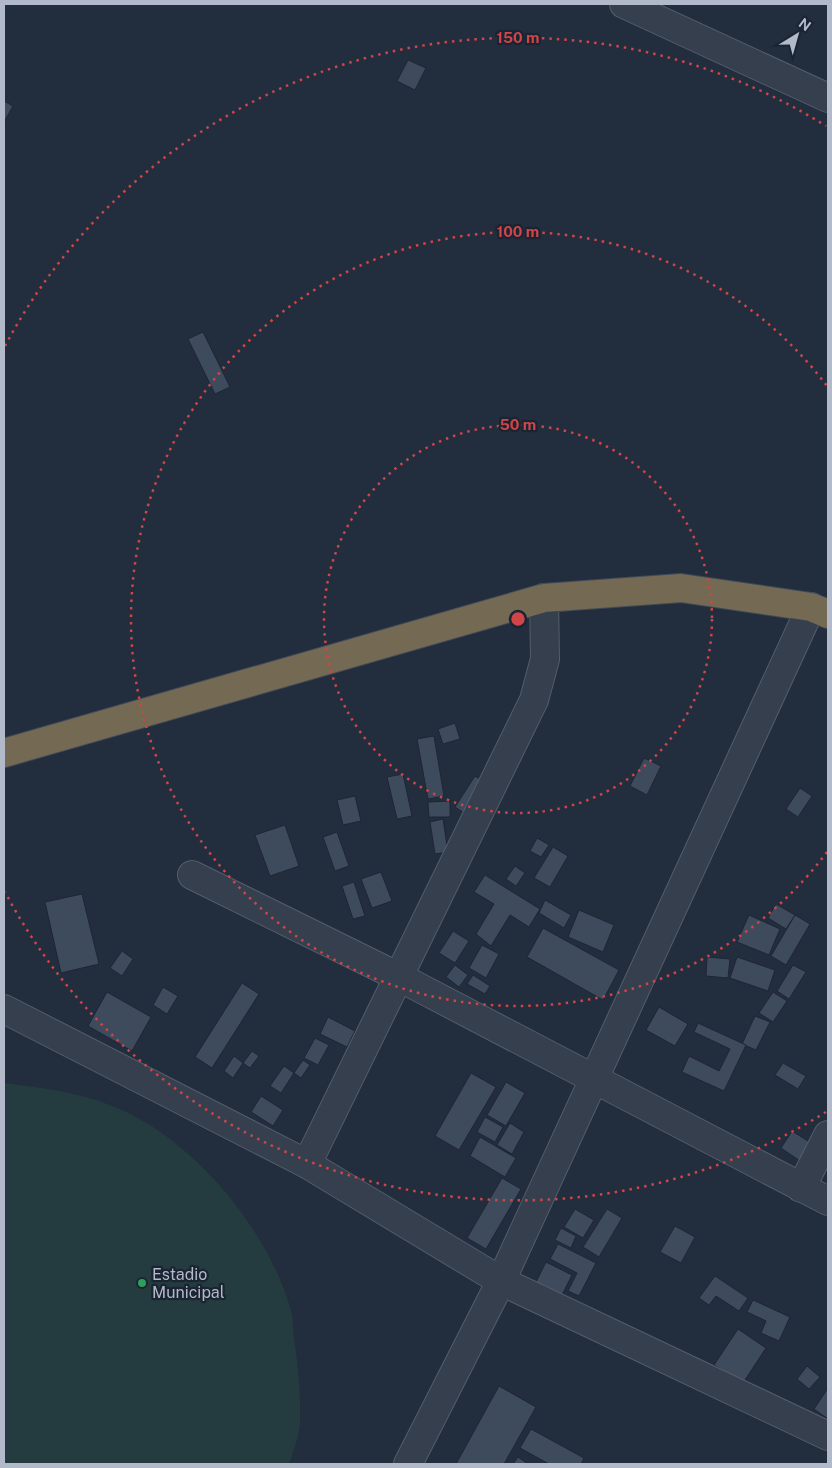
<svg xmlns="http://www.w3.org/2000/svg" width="832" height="1468" font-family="'Public Sans',sans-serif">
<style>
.green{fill:#243b3f}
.building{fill:#3e4b5d;stroke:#1d2635}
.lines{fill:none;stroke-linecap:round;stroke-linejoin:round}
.street-casing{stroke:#545d6c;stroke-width:30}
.highway-casing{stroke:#414a59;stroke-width:30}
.street{stroke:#363f4e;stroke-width:28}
.highway{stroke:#746953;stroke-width:28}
.ring{fill:none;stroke:#cf4548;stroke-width:2.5;stroke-dasharray:2.5 5}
.leisure-dot{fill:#2e9e5b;stroke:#1b2433;stroke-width:2}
.labels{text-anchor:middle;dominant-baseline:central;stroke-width:4.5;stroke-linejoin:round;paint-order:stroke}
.poi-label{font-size:16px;fill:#b2bac9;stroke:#1b2433;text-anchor:start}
.centre{fill:#cf4548;stroke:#1b2433;stroke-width:2.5}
.ring-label{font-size:15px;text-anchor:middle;font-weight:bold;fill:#cf4548;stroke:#1b2433;stroke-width:4.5;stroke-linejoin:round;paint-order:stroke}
</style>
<rect width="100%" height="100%" fill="#222d3e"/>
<path class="green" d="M4 1083C44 1088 85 1093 122 1110 196 1143 267 1229 290 1307 293 1316 293 1327 294 1337 298 1365 301 1395 300 1424 299 1437 293 1452 289 1464H4Z"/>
<g class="building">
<path d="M408 60 426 68 415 90 397 81Z"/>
<path d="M4 101 13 106 4 122Z"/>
<path d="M203 332 230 387 215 394 188 339Z"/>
<path d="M455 723 460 739 443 744 438 729Z"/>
<path d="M434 736 444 796 428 799 417 739Z"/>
<path d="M644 758 661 766 647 795 630 786Z"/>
<path d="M403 774 412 816 397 819 387 777Z"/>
<path d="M475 776 489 785 469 816 455 807Z"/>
<path d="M800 788 812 796 798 817 786 809Z"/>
<path d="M355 796 361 821 343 825 337 800Z"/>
<path d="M450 801V817H429L428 802Z"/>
<path d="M443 819 448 852 435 854 430 822Z"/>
<path d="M285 825 299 866 270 876 255 835Z"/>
<path d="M337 832 349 866 335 871 323 837Z"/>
<path d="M537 838 549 845 541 857 530 851Z"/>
<path d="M553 847 568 856 550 887 534 878Z"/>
<path d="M515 866 525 873 516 886 506 879Z"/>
<path d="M381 872 392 901 372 908 361 879Z"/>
<path d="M485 875 540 909 529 927 510 915 491 946 476 934 494 904 474 892Z"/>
<path d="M354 882 365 916 353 919 342 886Z"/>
<path d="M82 894 99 964 61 973 45 902Z"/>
<path d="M545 900 571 915 564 928 539 913Z"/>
<path d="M776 904 795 915 786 929 768 918Z"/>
<path d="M579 910 614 925 603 952 568 937Z"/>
<path d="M749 915 780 929 769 955 737 942Z"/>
<path d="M795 915 810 924 786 965 771 956Z"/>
<path d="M543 928 619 970 603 1000 527 957Z"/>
<path d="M453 931 469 941 455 963 439 953Z"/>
<path d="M482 945 499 954 486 978 469 968Z"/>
<path d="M122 951 133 959 122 976 110 968Z"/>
<path d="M707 957 730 959 728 978 706 976Z"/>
<path d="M737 957 775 970 768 991 730 978Z"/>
<path d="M455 965 468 975 459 987 446 977Z"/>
<path d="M793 965 806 972 789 999 777 991Z"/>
<path d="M473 975 490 986 485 994 467 984Z"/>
<path d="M242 983 259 994 212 1068 195 1057Z"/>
<path d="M163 987 178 996 167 1014 153 1005Z"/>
<path d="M107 992 151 1017 132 1051 88 1026Z"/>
<path d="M773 992 787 1001 773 1022 759 1013Z"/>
<path d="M659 1007 688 1024 675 1046 646 1030Z"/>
<path d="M755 1016 770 1022 756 1050 742 1044Z"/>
<path d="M328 1017 355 1031 347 1047 320 1034Z"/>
<path d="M698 1023 746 1045 724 1091 682 1072 689 1056 719 1071 730 1049 694 1032Z"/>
<path d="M315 1038 329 1045 318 1065 304 1058Z"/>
<path d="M252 1051 259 1056 250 1068 243 1063Z"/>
<path d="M234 1056 243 1063 233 1078 224 1071Z"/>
<path d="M303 1060 310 1065 301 1078 294 1073Z"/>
<path d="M783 1063 806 1076 798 1089 775 1075Z"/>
<path d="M284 1066 294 1073 281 1093 270 1086Z"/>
<path d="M471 1073 496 1087 459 1150 435 1136Z"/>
<path d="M506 1082 525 1093 506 1126 487 1115Z"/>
<path d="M261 1096 283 1110 273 1126 251 1112Z"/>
<path d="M485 1117 503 1127 495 1142 477 1132Z"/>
<path d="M510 1123 524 1132 512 1154 497 1145Z"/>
<path d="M792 1131 811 1143 800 1161 781 1148Z"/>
<path d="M480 1137 516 1158 505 1177 470 1156Z"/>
<path d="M502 1178 521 1189 486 1249 467 1238Z"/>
<path d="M575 1209 594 1220 583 1238 564 1227Z"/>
<path d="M607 1209 622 1218 599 1257 583 1247Z"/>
<path d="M675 1226 695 1237 681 1263 660 1252Z"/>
<path d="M561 1228 576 1236 571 1248 555 1240Z"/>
<path d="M558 1244 596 1263 579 1296 568 1291 577 1273 550 1259Z"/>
<path d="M546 1262 572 1275 562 1295 536 1282Z"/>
<path d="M715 1276 748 1298 739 1311 716 1296 709 1305 699 1298Z"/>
<path d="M753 1300 790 1317 779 1341 761 1333 766 1321 747 1312Z"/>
<path d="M738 1329 766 1348 743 1383 714 1365Z"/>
<path d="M807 1366 820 1377 809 1389 797 1379Z"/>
<path d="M499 1386 536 1407 504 1464H456Z"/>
<path d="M828 1388V1419L814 1409Z"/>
<path d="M531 1429 584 1458 581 1464H549L520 1448Z"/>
<path d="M518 1457 528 1464H513Z"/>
</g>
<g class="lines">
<g class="street-casing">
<g id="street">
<path d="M624 4 828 98"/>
<path d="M192 875 399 977 828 1201"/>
<path d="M4 1009 307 1164 501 1281 828 1436"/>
<path d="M307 1164 534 700 545 659 544 598"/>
<path d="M801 1188 828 1135"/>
<path d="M408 1464 501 1281 811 607"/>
</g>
</g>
<g class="highway-casing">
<path id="highway" d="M4 753 544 598 681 588 811 607 828 614"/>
</g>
<use href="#street" class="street"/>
<use href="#highway" class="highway"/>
</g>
<g class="ring">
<circle cx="518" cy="619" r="194"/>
<path d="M827 852A387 387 0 1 1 827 386"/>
<path d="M826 1112A581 581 0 0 1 5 892M5 346A581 581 0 0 1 826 126"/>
</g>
<circle class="leisure-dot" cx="142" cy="1283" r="5"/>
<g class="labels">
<g class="poi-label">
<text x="152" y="1274">Estadio<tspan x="152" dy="18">Municipal</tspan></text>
</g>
</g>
<circle cx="518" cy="619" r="8" class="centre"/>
<g class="ring-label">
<text x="518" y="43">150 m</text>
<text x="518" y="237">100 m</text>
<text x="518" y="430">50 m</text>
</g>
<rect width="832" height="1468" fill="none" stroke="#b2bac9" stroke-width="10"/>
<g transform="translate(797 35) rotate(37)" stroke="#1b2433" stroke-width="4" paint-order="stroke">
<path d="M0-4L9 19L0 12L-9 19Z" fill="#b2bac9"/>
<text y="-8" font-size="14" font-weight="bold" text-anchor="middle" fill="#b2bac9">N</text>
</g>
</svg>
